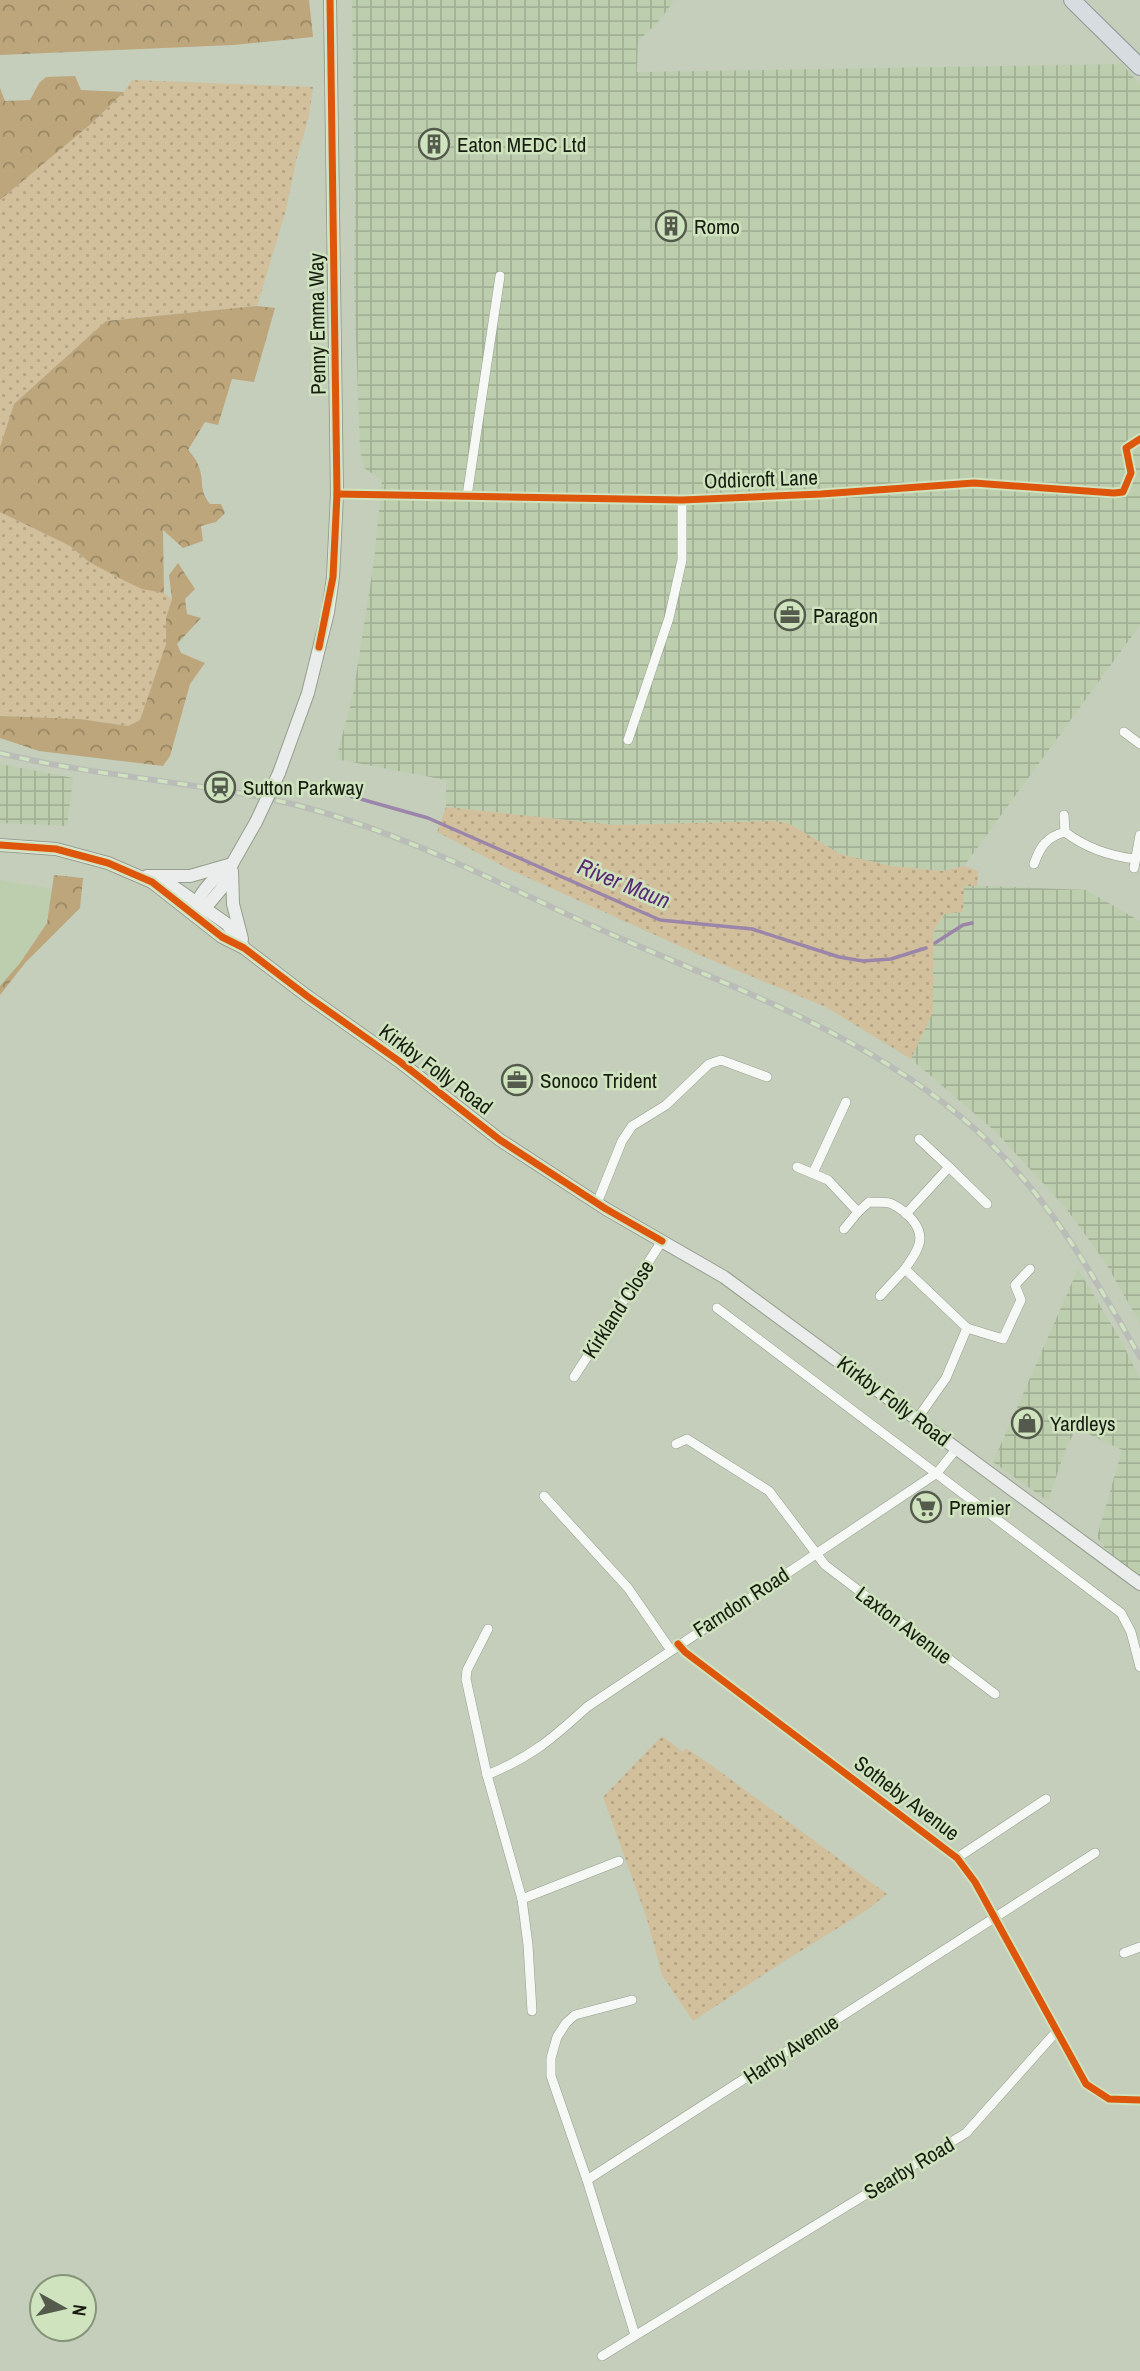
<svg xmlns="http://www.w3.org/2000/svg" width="1140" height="2371" font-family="'Archivo Narrow',sans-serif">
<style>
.built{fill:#bdceae}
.industrial{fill:url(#industrial-grid)}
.green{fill:url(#green-dots)}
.forest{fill:url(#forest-crowns)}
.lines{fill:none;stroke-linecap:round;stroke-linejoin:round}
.stream{stroke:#9b85aa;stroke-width:3.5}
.minor-casing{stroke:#969e8e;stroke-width:10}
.secondary-casing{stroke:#969e8e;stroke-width:14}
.trunk-casing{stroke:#8e9996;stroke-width:18}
.minor{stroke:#f6f8f5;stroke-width:9}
.secondary{stroke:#eaedec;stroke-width:12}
.trunk{stroke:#d6dce0;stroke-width:16}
.rail-casing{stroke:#babcb8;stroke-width:6}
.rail{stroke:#d0e3bf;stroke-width:3.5;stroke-dasharray:10;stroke-linecap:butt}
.secondary-bridge-casing{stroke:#969e8e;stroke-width:14;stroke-linecap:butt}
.secondary-bridge{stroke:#eaedec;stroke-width:12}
.cycleway-casing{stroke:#d0e3bf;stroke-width:11}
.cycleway{stroke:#de560c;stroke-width:7}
.labels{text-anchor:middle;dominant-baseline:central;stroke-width:5;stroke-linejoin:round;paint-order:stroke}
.poi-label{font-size:21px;fill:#171d10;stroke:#d0e3bf;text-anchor:start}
.street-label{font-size:21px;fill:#171d10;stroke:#d0e3bf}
.water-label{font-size:23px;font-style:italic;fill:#5a2a76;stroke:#d0e3bf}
</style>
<defs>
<pattern id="industrial-grid" width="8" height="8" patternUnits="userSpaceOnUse" patternTransform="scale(1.75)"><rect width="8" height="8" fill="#bdceae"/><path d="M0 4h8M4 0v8" fill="none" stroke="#a2b095"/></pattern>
<pattern id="green-dots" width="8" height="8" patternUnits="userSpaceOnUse" patternTransform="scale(1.75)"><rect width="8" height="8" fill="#d2bf9b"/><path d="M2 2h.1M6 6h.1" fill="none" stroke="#b4a484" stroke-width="1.8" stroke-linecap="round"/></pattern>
<pattern id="forest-crowns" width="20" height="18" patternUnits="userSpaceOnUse" patternTransform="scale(1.75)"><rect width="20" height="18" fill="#bda67c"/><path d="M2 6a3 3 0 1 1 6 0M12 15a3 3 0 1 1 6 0" fill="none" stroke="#998764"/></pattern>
</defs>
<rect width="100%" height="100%" fill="#c4cebb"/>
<path class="built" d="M0 880 52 889 47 922 20 963 0 986Z"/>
<g class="industrial">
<path d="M352 0H675L657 23 638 41 637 72 1122 64 1140 85V625L964 866 943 871 891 866 840 854 788 823 771 821 614 825 446 807V780L336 759 353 695 374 561 382 480 364 468 360 449 354 283 355 200Z"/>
<path d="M0 764 73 778 67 826 0 823Z"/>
<path d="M963 885 1086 890 1140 921V1323L1105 1262 1065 1207 996 1132 911 1059 933 1011V933Z"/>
<path d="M1078 1269 1122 1342 1140 1379V1576L1107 1551 1097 1537 1122 1450 1076 1428 1065 1451 1048 1501 993 1462Z"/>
</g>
<g class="green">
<path d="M132 80 313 87 309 116 296 161 286 210 257 306 106 321 14 404 0 447V200L92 123 124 92Z"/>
<path d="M0 512 70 546 89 562 125 581 142 588 164 593 172 599 166 618V644L140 720 128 726 80 719 0 716Z"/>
<path d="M446 807 614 825 771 821 788 823 840 854 891 866 943 871 964 866 978 871 977 886H964L963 912 944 914 933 933V1011L911 1059 826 1007 702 956 513 871 437 832Z"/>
<path d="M662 1736 683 1752 686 1748 711 1765 887 1894 867 1910 778 1965 693 2021 662 1975 647 1919 603 1797Z"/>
</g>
<g class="forest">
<path d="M0 0H309L313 37 234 45 0 55Z"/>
<path d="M75 76 81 90 124 92 92 123 0 200V88L5 101 30 100 39 83 46 77Z"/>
<path d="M257 306 275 308 254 382 232 379 218 425 205 422 188 450C210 473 195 487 210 504H221L225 513 216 522 201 526 203 541 183 548 163 530 164 593 142 589 125 581 89 562 70 546 0 512V447L14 404 106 321Z"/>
<path d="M178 563 195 589 185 599 187 614 201 618 177 644 181 653 205 663 190 684 170 756 163 766 39 751 0 738V716L80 719 128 726 140 720 166 644V618L172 599 169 575Z"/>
<path d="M54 875 83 878 80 908 25 963 0 995V986L20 963 47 923Z"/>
</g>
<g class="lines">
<g class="stream">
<path d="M318 787 428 818 660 920 752 929 839 957 863 961 891 959 926 948"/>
<path d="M935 943 963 925 972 923"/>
</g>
<g class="minor-casing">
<g id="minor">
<path d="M337 494 682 500 821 494 974 483 1114 493 1123 492 1131 473 1126 448 1140 439"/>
<path d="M467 496 500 276"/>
<path d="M1124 732 1140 744"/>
<path d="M628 740 669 618 682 560V500"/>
<path d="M1064 815 1065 832"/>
<path d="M1034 864C1040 847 1046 837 1065 832 1086 848 1110 856 1135 859"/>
<path d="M1134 868 1140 835"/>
<path d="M919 1139 949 1167"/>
<path d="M797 1167 828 1180 858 1212 869 1202C877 1203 886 1201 892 1204 906 1211 924 1227 919 1244 917 1253 910 1261 905 1269L967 1328"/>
<path d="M813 1173 846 1102"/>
<path d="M597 1203 622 1141 632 1126 666 1105 709 1064 721 1060 767 1077"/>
<path d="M906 1214 949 1167 987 1204"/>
<path d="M844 1229 858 1212"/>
<path d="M880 1296 905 1269"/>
<path d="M717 1308 1121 1613 1131 1632 1140 1667"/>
<path d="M574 1377 662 1241"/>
<path d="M917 1419 946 1378 967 1328 1003 1339 1021 1300 1015 1285 1030 1269"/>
<path d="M676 1444 687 1439 769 1491 825 1565 995 1694"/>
<path d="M544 1496 628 1588 670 1649"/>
<path d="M488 1629 467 1670 466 1679 487 1775 522 1899 528 1945 532 2011"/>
<path d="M678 1644 685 1652 957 1858 975 1882 1086 2084 1109 2099 1140 2100"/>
<path d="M487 1775C531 1757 552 1739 587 1707L937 1473 957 1448"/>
<path d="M957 1858 1046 1799"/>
<path d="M522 1899 619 1861"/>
<path d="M1124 1953 1140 1947"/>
<path d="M632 2000 575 2015 566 2023 557 2037 551 2058V2076L587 2180 635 2335"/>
<path d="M587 2180 1095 1853"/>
<path d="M602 2356 966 2133 1056 2032"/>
</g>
</g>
<g class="secondary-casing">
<g id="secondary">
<path d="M279 773 308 693 328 612 333 577 337 494 330 0"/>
<path d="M0 845 56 849 108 863 152 882 174 887 227 924 243 946"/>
<path d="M232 871 233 904 242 939"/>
<path d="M147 876H190L232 864"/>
<path d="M152 882 222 937 244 948 307 996 399 1061 500 1140 606 1209 724 1277 1140 1584"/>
<path d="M195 909C199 892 214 879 226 868"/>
<path d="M201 913 222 888 232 864 256 822"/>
</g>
</g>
<g class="trunk-casing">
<path id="trunk" d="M1072 0 1140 67"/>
</g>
<use href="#minor" class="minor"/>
<use href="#secondary" class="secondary"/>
<use href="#trunk" class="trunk"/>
<g class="rail-casing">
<path id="rail" d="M0 753C96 777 196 781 292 804 398 830 498 883 597 928 727 986 868 1033 975 1129 1048 1195 1092 1273 1140 1357"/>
</g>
<use href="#rail" class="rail"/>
<g class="secondary-bridge-casing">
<path id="secondary-bridge" d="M256 822 279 773"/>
</g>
<use href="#secondary-bridge" class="secondary-bridge"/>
<g class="cycleway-casing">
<g id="cycleway">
<path d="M337 494 682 500 821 494 974 483 1114 493 1123 492 1131 473 1126 448 1140 439"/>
<path d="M319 647 333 577 337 494 330 0"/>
<path d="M0 845 56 849 108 863 152 882 222 937 244 948 307 996 399 1061 500 1140 606 1209 662 1241"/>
<path d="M678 1644 685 1652 957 1858 975 1882 1086 2084 1109 2099 1140 2100"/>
</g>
</g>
<use href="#cycleway" class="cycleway"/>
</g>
<defs>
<g id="building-ring" transform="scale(1.575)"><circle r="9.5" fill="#d0e3bf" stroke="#545b4c" stroke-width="1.5"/><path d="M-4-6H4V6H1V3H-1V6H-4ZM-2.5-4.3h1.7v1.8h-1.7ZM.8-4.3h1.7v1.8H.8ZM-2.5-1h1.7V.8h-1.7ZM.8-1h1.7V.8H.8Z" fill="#545b4c"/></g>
<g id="office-ring" transform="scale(1.575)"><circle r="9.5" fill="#d0e3bf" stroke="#545b4c" stroke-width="1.5"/><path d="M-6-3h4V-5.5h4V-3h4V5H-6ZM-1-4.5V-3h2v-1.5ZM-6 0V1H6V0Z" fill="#545b4c"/></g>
<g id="station-ring" transform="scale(1.575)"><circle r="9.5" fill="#d0e3bf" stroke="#545b4c" stroke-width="1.5"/><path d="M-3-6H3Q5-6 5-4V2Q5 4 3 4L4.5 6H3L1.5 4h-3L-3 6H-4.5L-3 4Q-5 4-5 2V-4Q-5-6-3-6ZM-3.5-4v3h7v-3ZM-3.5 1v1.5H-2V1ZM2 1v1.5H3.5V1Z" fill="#545b4c"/></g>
<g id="shop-ring" transform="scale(1.575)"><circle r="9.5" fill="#d0e3bf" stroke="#545b4c" stroke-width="1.5"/><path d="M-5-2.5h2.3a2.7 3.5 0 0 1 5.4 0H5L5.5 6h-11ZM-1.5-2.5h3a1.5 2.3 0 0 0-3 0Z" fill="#545b4c"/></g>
<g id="supermarket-ring" transform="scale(1.575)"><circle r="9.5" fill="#d0e3bf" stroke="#545b4c" stroke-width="1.5"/><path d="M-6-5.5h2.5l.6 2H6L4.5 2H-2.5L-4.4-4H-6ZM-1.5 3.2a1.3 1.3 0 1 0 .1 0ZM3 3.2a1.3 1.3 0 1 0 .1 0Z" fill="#545b4c"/></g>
</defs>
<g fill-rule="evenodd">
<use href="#building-ring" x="434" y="144"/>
<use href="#building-ring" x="671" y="226"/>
<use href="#office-ring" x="790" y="615"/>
<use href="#station-ring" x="220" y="787"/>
<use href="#office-ring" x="517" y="1080"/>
<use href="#shop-ring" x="1027" y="1423"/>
<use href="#supermarket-ring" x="926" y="1507"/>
</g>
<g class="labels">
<g class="poi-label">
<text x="457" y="144">Eaton MEDC Ltd</text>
<text x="694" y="226">Romo</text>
<text x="813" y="615">Paragon</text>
<text x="243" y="787">Sutton Parkway</text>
<text x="540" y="1080">Sonoco Trident</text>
<text x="1050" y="1423">Yardleys</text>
<text x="949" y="1507">Premier</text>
</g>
<g class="street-label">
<text transform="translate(317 324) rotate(-91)">Penny Emma Way</text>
<text transform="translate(761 479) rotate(-2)">Oddicroft Lane</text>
<text transform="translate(436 1069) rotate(37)">Kirkby Folly Road</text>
<text transform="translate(618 1309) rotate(-57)">Kirkland Close</text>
<text transform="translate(894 1401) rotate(37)">Kirkby Folly Road</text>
<text transform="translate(741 1602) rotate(-33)">Farndon Road</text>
<text transform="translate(904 1625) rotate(37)">Laxton Avenue</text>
<text transform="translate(907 1798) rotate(37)">Sotheby Avenue</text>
<text transform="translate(791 2049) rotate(-33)">Harby Avenue</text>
<text transform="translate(909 2168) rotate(-31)">Searby Road</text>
</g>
<g class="water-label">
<text transform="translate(624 883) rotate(22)">River Maun</text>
</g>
</g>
<g transform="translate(63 2308) rotate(98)"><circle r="33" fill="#d0e3bf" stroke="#869479" stroke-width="2"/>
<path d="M0-5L12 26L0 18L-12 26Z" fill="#545b4c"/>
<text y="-10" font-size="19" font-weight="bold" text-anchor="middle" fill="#171d10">N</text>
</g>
</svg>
